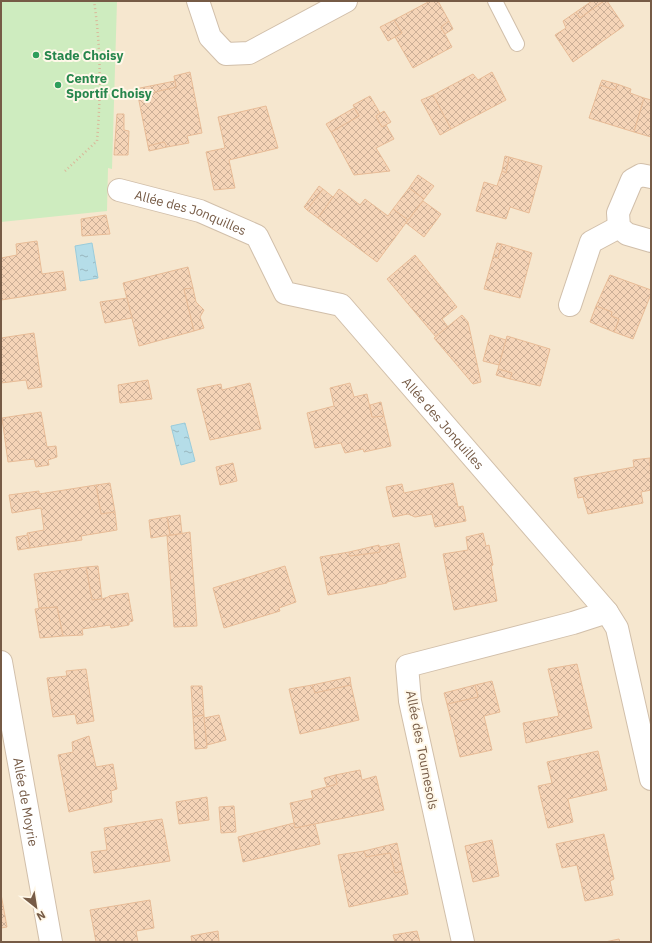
<svg xmlns="http://www.w3.org/2000/svg" width="652" height="943" font-family="'IBM Plex Sans',sans-serif">
<style>
.residential{fill:#f6e7cf}
.pitch{fill:#ceecbf}
.water{fill:url(#water-ripples);stroke:#9accdb}
.building{fill:url(#building-cross-hatch);stroke:#e8bc97}
.lines{fill:none;stroke-linecap:round;stroke-linejoin:round}
.lane-casing{stroke:#d1bfaa;stroke-width:16}
.street-casing{stroke:#d1bfaa;stroke-width:24}
.path{stroke:#d9b89a;stroke-width:2.5;stroke-dasharray:1 3;stroke-linecap:butt}
.lane{stroke:#fff;stroke-width:14}
.street{stroke:#fff;stroke-width:22}
.leisure-dot{fill:#2e9e5b;stroke:#fff8e9;stroke-width:1.5}
.labels{text-anchor:middle;dominant-baseline:central;stroke-width:4;stroke-linejoin:round;paint-order:stroke}
.leisure-label{font-size:13px;font-weight:bold;fill:#27864d;stroke:#fff8e9;text-anchor:start}
.street-label{font-size:13px;fill:#765b46;stroke:#fff8e9}
</style>
<defs>
<pattern id="water-ripples" width="26" height="14" patternUnits="userSpaceOnUse"><rect width="26" height="14" fill="#b5dde8"/><path d="M2 4q2-2 4 0t4 0M15 11q2-2 4 0t4 0" fill="none" stroke="#98b6be"/></pattern>
<pattern id="building-cross-hatch" width="8" height="8" patternUnits="userSpaceOnUse"><rect width="8" height="8" fill="#f5d4b7"/><path d="M0 0l8 8M0 8l8-8" fill="none" stroke="#cbaf97"/></pattern>
</defs>
<rect width="100%" height="100%" fill="#fef5e1"/>
<rect class="residential" x="1" y="1" width="650" height="941"/>
<path class="pitch" d="M1 1H117L112 169 108 168 107 211 1 222Z"/>
<g class="water">
<path d="M92 243 98 278 80 281 75 246Z"/>
<path d="M185 423 195 461 181 465 171 426Z"/>
</g>
<g class="building">
<path d="M430 1H438L449 21 441 27 452 47 413 68 395 37 402 33 394 20Z"/>
<path d="M592 1H604L580 18 576 12Z"/>
<path d="M604 1H607L624 26 573 62 555 35 566 28 563 21 576 12 580 18Z"/>
<path d="M394 20 402 33 388 41 380 27Z"/>
<path d="M449 21 453 29 445 34 441 27Z"/>
<path d="M190 72 202 133 187 136 189 143 167 147 164 142 148 146 138 96 176 87 174 76Z"/>
<path d="M492 72 506 100 451 129 433 95 473 74 478 80Z"/>
<path d="M602 80 617 84 615 90 600 85Z"/>
<path d="M175 81 176 87 138 96 135 89Z"/>
<path d="M617 84 631 89 630 93 644 98 634 132 589 118 600 85 615 90Z"/>
<path d="M433 95 451 129 440 135 421 100Z"/>
<path d="M370 96 380 113 376 116 382 127 386 125 394 139 376 148 390 171 354 175 331 132 359 116 353 105Z"/>
<path d="M644 98 651 100V137L634 132Z"/>
<path d="M266 106 278 148 229 160 235 188 214 190 206 152 225 148 218 117Z"/>
<path d="M354 108 359 116 331 132 326 124Z"/>
<path d="M384 111 391 122 382 127 376 116Z"/>
<path d="M117 114H124V130L129 131 128 155H114Z"/>
<path d="M164 142 167 147 149 151 148 146Z"/>
<path d="M505 156 509 157 506 173 502 171Z"/>
<path d="M509 157 542 166 529 213 510 207 506 219 476 211 484 182 497 186 502 171 506 173Z"/>
<path d="M418 175 434 186 424 199 409 188Z"/>
<path d="M319 186 323 189 307 210 304 207Z"/>
<path d="M409 188 424 199 408 220 393 209Z"/>
<path d="M323 189 333 197 318 218 307 210Z"/>
<path d="M339 189 360 205 365 199 388 216 393 209 408 220 377 262 318 218Z"/>
<path d="M423 201 441 214 424 237 406 223Z"/>
<path d="M106 215 110 234 82 236 81 219Z"/>
<path d="M37 241 42 274 63 271 66 290 1 300V258L17 255 16 244Z"/>
<path d="M497 243 502 244 498 258 493 257Z"/>
<path d="M502 244 532 253 520 298 484 289 493 257 498 258Z"/>
<path d="M415 255 457 307 442 319 448 327 436 337 387 279Z"/>
<path d="M188 267 193 288 184 289 194 331 139 346 123 283Z"/>
<path d="M610 275 651 290V294L633 339 614 332 619 319 611 316 612 312 596 306Z"/>
<path d="M193 288 196 302 204 310 200 317 204 328 194 331 184 289Z"/>
<path d="M127 298 132 318 105 323 100 302Z"/>
<path d="M596 306 612 312 611 316 619 319 614 332 590 322Z"/>
<path d="M462 315 468 322 481 382 473 384 434 338Z"/>
<path d="M34 333 42 387 28 389 26 380 1 383V338Z"/>
<path d="M490 335 506 340 499 365 483 361Z"/>
<path d="M507 336 550 349 540 386 510 379 512 373 498 369Z"/>
<path d="M498 369 512 373 510 379 496 375Z"/>
<path d="M148 380 152 399 120 403 118 385Z"/>
<path d="M250 383 261 429 210 440 197 389 221 384 222 390Z"/>
<path d="M350 383 354 397 367 394 372 417 384 416 391 446 364 452 363 449 345 453 341 443 315 448 307 413 334 406 330 388Z"/>
<path d="M381 402 384 416 372 417 370 405Z"/>
<path d="M41 412 47 447 56 446 57 457 48 460 49 465 36 467 34 459 8 462 2 418Z"/>
<path d="M650 458 651 490 641 492 643 503 588 514 583 497 578 498 574 478 634 467 633 460Z"/>
<path d="M233 463 237 481 220 485 216 467Z"/>
<path d="M110 483 115 512 101 514 96 485Z"/>
<path d="M453 483 458 507 463 506 466 521 435 527 432 514 415 517 408 514 393 517 386 487 402 484 404 493Z"/>
<path d="M96 485 101 514 115 512 117 530 81 536 82 540 30 548 27 533 44 530 41 508 12 513 9 495 39 491V494Z"/>
<path d="M180 515 182 534 170 535 167 517Z"/>
<path d="M167 517 170 535 151 538 149 520Z"/>
<path d="M190 532 197 626 174 627 167 536Z"/>
<path d="M483 533 486 546 489 545 493 565 491 566 497 601 454 610 443 554 468 550 466 537Z"/>
<path d="M28 535 30 548 18 550 16 537Z"/>
<path d="M399 543 406 577 387 582V583L328 595 320 557 349 552 350 556 380 552V547Z"/>
<path d="M379 545 380 552 350 556 349 552Z"/>
<path d="M98 566 102 599 92 600 86 567Z"/>
<path d="M285 566 296 602 279 608 280 611 224 628 213 588Z"/>
<path d="M86 567 92 600 102 599 108 597 109 596 128 593 133 621 129 622V625L111 628 110 625 82 629 83 635 63 636 57 607 39 608 34 574Z"/>
<path d="M57 607 63 636 40 638 35 609Z"/>
<path d="M577 664 592 728 526 743 523 723 559 716 548 669Z"/>
<path d="M86 669 94 721 77 724 75 714 53 717 47 678 67 676 66 671Z"/>
<path d="M350 677 351 685 315 693 312 685Z"/>
<path d="M492 681 500 712 484 716 492 750 460 757 447 704 478 697 475 685Z"/>
<path d="M312 685 315 693 351 685 359 720 300 734 289 689Z"/>
<path d="M475 685 478 697 447 704 444 693Z"/>
<path d="M191 686H202L204 715 193 717Z"/>
<path d="M204 715 207 748 195 749 193 717Z"/>
<path d="M219 715 226 740 207 745 204 718Z"/>
<path d="M89 736 96 767 113 764 117 789 111 791 112 802 69 812 58 755 73 752 72 742Z"/>
<path d="M598 751 607 790 568 799 573 822 548 828 538 786 552 783 547 762Z"/>
<path d="M360 770 362 780 376 776 384 810 295 828 290 803 313 798 311 791 337 784 335 775Z"/>
<path d="M335 775 337 784 327 787 324 778Z"/>
<path d="M207 797 209 820 179 824 176 802Z"/>
<path d="M234 806 236 832 221 833 219 807Z"/>
<path d="M162 819 170 861 94 873 91 852 107 850 104 828Z"/>
<path d="M294 823 295 828 315 824 320 844 243 862 238 837Z"/>
<path d="M604 834 614 879 610 881 613 895 585 901 577 865 562 868 556 844Z"/>
<path d="M492 840 499 876 473 882 465 846Z"/>
<path d="M397 843 403 871 395 873 390 853 366 857 364 851Z"/>
<path d="M364 851 366 857 390 853 395 873 403 871 408 894 349 907 338 855Z"/>
<path d="M1 894 7 927 1 928Z"/>
<path d="M150 900 154 928 136 931 138 942H96L90 910Z"/>
<path d="M218 931 219 942H192L191 936Z"/>
<path d="M417 931 420 942H395L393 935Z"/>
<path d="M619 939 620 942H605Z"/>
</g>
<g class="lines">
<g class="lane-casing">
<path id="lane" d="M495 1 517 44"/>
</g>
<g class="street-casing">
<g id="street">
<path d="M198 1 210 37 226 54 249 53 346 1"/>
<path d="M651 177 641 175 632 180 618 213 619 227 627 234 651 241"/>
<path id="s1" d="M119 190 200 211 257 236 285 293 341 305 607 612 617 628 651 779"/>
<path d="M570 305 591 242 619 227"/>
<path id="s2" d="M1 662 51 942"/>
<path d="M463 942 410 701 407 666 573 623 607 612"/>
</g>
</g>
<path class="path" d="M65 171 97 141C101 94 101 47 94 1"/>
<use href="#lane" class="lane"/>
<use href="#street" class="street"/>
</g>
<g class="leisure-dot">
<circle cx="36" cy="55" r="4"/>
<circle cx="58" cy="85" r="4"/>
</g>
<g class="labels">
<g class="leisure-label">
<text x="44" y="55">Stade Choisy</text>
<text x="66" y="78">Centre<tspan x="66" dy="15">Sportif Choisy</tspan></text>
</g>
<g class="street-label">
<text stroke="none"><textPath href="#s1" startOffset="75">Allée des Jonquilles</textPath></text>
<text stroke="none"><textPath href="#s1" startOffset="423">Allée des Jonquilles</textPath></text>
<text transform="translate(422 750) rotate(79)">Allée des Tournesols</text>
<text stroke="none"><textPath href="#s2" startOffset="142">Allée de Moyrie</textPath></text>
</g>
</g>
<rect width="652" height="943" fill="none" stroke="#765b46" stroke-width="4"/>
<g transform="translate(36 907) rotate(150)" stroke="#fff8e9" stroke-width="3" paint-order="stroke">
<path d="M0-3L7 15L0 10L-7 15Z" fill="#765b46"/>
<text y="-6" font-size="11" font-weight="bold" text-anchor="middle" fill="#765b46">N</text>
</g>
</svg>
